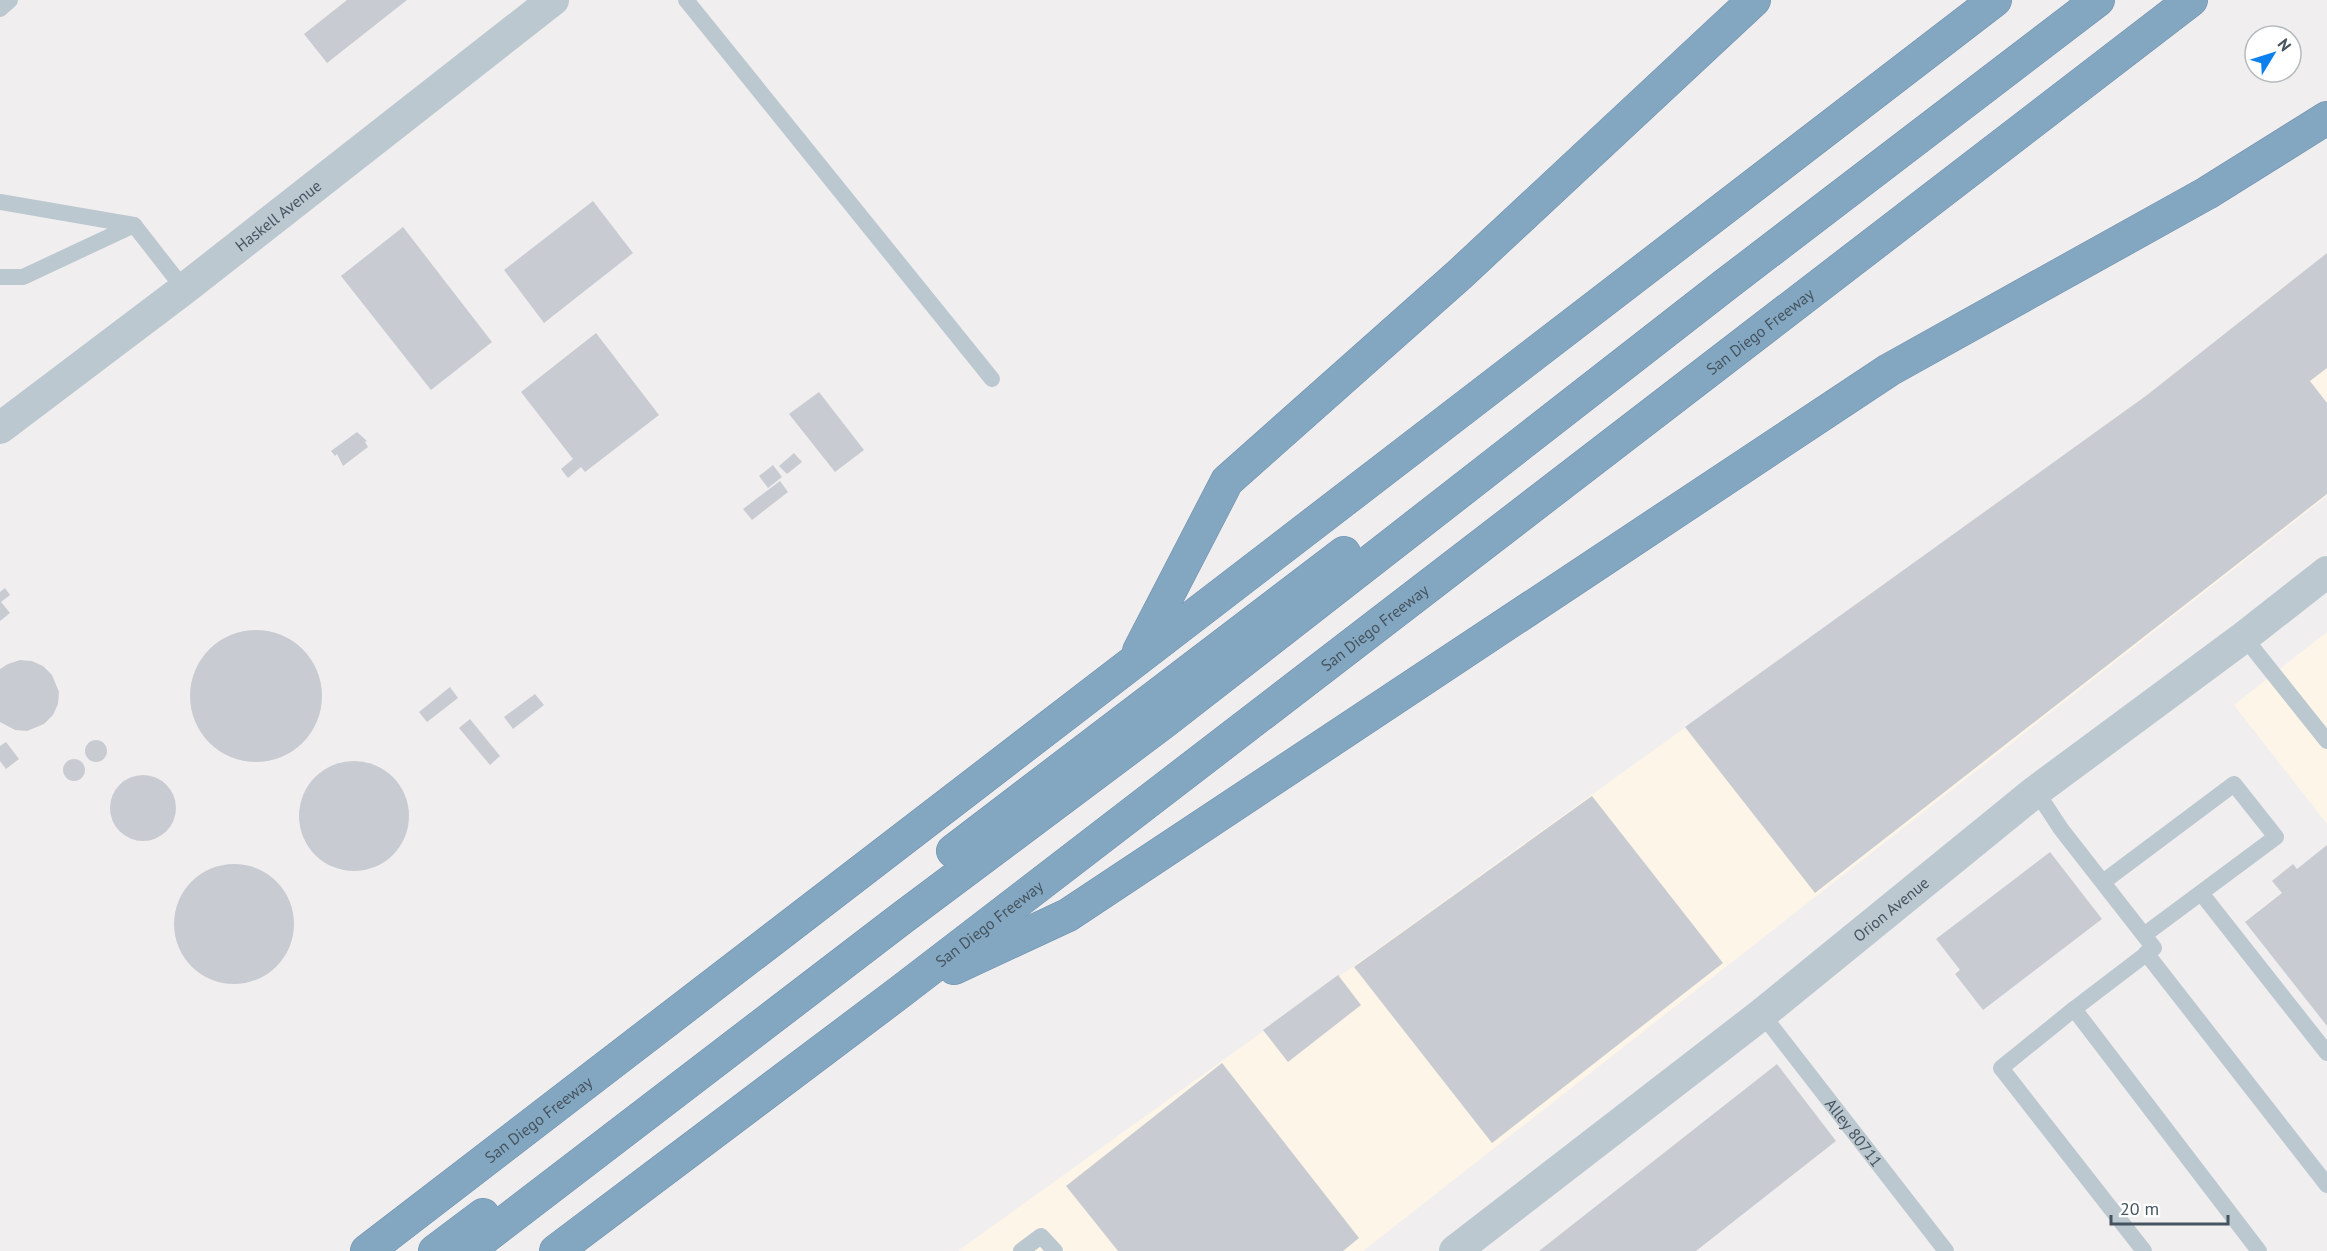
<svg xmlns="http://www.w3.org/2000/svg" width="2327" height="1251" font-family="'PT Sans',sans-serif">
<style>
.commercial{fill:#fdf5e7}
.building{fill:#c8ccd2}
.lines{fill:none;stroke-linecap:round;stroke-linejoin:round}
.highway-casing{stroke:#6e91ad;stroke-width:34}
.lane{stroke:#bbc8cf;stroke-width:16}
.street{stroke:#bbc8cf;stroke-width:32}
.highway{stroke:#83a6c1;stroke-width:33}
.labels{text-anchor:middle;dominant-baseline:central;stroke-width:4.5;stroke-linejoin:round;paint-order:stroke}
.street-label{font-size:16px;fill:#45545e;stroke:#fff}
</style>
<rect width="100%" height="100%" fill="#f1eeef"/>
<g class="commercial">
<path d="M2327 253V496L1363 1251H958L2147 395Z"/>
<path d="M2327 632V824L2234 705Z"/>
</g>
<g class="building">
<path d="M347 0H407L327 63 304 34Z"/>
<path d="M593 201 633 253 544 323 504 270Z"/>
<path d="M403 227 492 342 431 390 341 276Z"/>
<path d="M2327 253V368L2310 381 2327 403V494L1815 893 1685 727 2147 395Z"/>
<path d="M596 333 659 415 585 472 581 467 568 478 561 469 573 459 521 392Z"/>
<path d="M819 392 864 450 835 472 789 414Z"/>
<path d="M357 432 367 441 365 442 368 447 343 466 337 454 335 456 331 451Z"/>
<path d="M794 453 802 462 787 474 779 466Z"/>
<path d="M773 465 782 477 768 488 759 476Z"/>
<path d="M780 481 788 492 752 520 743 509Z"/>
<path d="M5 588 10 595 1 602 10 613 0 621V592Z"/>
<circle cx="256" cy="696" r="66"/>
<path d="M20 660 32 661 43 666 52 675 59 692 58 704 53 715 44 724 27 731 15 730 0 722V669L8 664Z"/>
<path d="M450 687 458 698 427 722 419 712Z"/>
<path d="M535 694 544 705 513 729 504 717Z"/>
<path d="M470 719 500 756 490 765 459 728Z"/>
<circle cx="96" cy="751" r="11"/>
<path d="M6 742 19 759 6 769 0 761V746Z"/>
<circle cx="74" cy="770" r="11"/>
<circle cx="354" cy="816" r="55"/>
<circle cx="143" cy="808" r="33"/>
<path d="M1592 796 1723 963 1492 1143 1354 967Z"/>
<path d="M2327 845V1026L2245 922 2282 893 2272 881 2293 864 2297 869Z"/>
<path d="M2050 852 2102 919 1983 1010 1955 974 1960 970 1936 939Z"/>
<circle cx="234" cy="924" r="60"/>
<path d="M1338 975 1361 1005 1288 1062 1263 1030Z"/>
<path d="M1222 1063 1359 1238 1343 1251H1118L1066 1186Z"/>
<path d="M1777 1064 1836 1141 1696 1251H1539Z"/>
</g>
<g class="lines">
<g class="highway-casing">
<g id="highway">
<path d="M1139 651 1227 481 1459 275 1754 0"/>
<path d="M953 851 1344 553"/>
<path d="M954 968 1068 915 1889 370 2207 193 2327 118"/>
<path id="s4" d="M367 1251 1995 0"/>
<path d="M435 1251 483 1215"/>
<path d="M467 1251 902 918 1164 722 1725 285 2098 0"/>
<path id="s5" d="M556 1251 900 992 2191 0"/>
</g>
</g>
<g class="lane">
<path d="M686 0 992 379"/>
<path d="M0 9 10 0"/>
<path d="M0 202 134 225 184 289"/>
<path d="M0 277H23L134 225"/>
<path d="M2244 637 2327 741"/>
<path d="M2036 791 2061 829 2154 948 2074 1009 2001 1068 2144 1251"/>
<path d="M2103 882 2234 784 2276 837 2144 935"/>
<path d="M2201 893 2327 1053"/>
<path d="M2146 953 2327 1185"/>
<path d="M2074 1009 2259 1251"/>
<path id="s1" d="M1762 1014 1946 1251"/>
<path d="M1021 1251 1041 1236 1055 1251"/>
</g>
<g class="street">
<path id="s2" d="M0 428 184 289 553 0"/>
<path id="s3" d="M1455 1251 1762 1014 2036 791 2244 637 2327 572"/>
</g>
<use href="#highway" class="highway"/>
</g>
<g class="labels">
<g class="street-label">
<text stroke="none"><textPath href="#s2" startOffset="350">Haskell Avenue</textPath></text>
<text stroke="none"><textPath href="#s5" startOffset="1515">San Diego Freeway</textPath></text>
<text stroke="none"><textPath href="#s5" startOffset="1029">San Diego Freeway</textPath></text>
<text stroke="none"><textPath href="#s3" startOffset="554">Orion Avenue</textPath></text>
<text stroke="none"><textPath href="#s5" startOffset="543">San Diego Freeway</textPath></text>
<text stroke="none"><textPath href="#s4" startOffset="216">San Diego Freeway</textPath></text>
<text stroke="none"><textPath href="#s1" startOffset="150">Alley 80711</textPath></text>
</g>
</g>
<g transform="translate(2273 54) rotate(52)"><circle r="28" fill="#ffffff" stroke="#b5bbbf" stroke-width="1.5"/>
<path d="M0-4.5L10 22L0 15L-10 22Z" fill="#0c80ee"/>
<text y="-9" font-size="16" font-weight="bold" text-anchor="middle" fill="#45545e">N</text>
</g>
<path d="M2111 1215v9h117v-9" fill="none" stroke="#45545e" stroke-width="3"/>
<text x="2120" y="1215" font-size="18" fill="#45545e" stroke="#ffffff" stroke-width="4.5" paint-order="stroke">20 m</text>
</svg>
